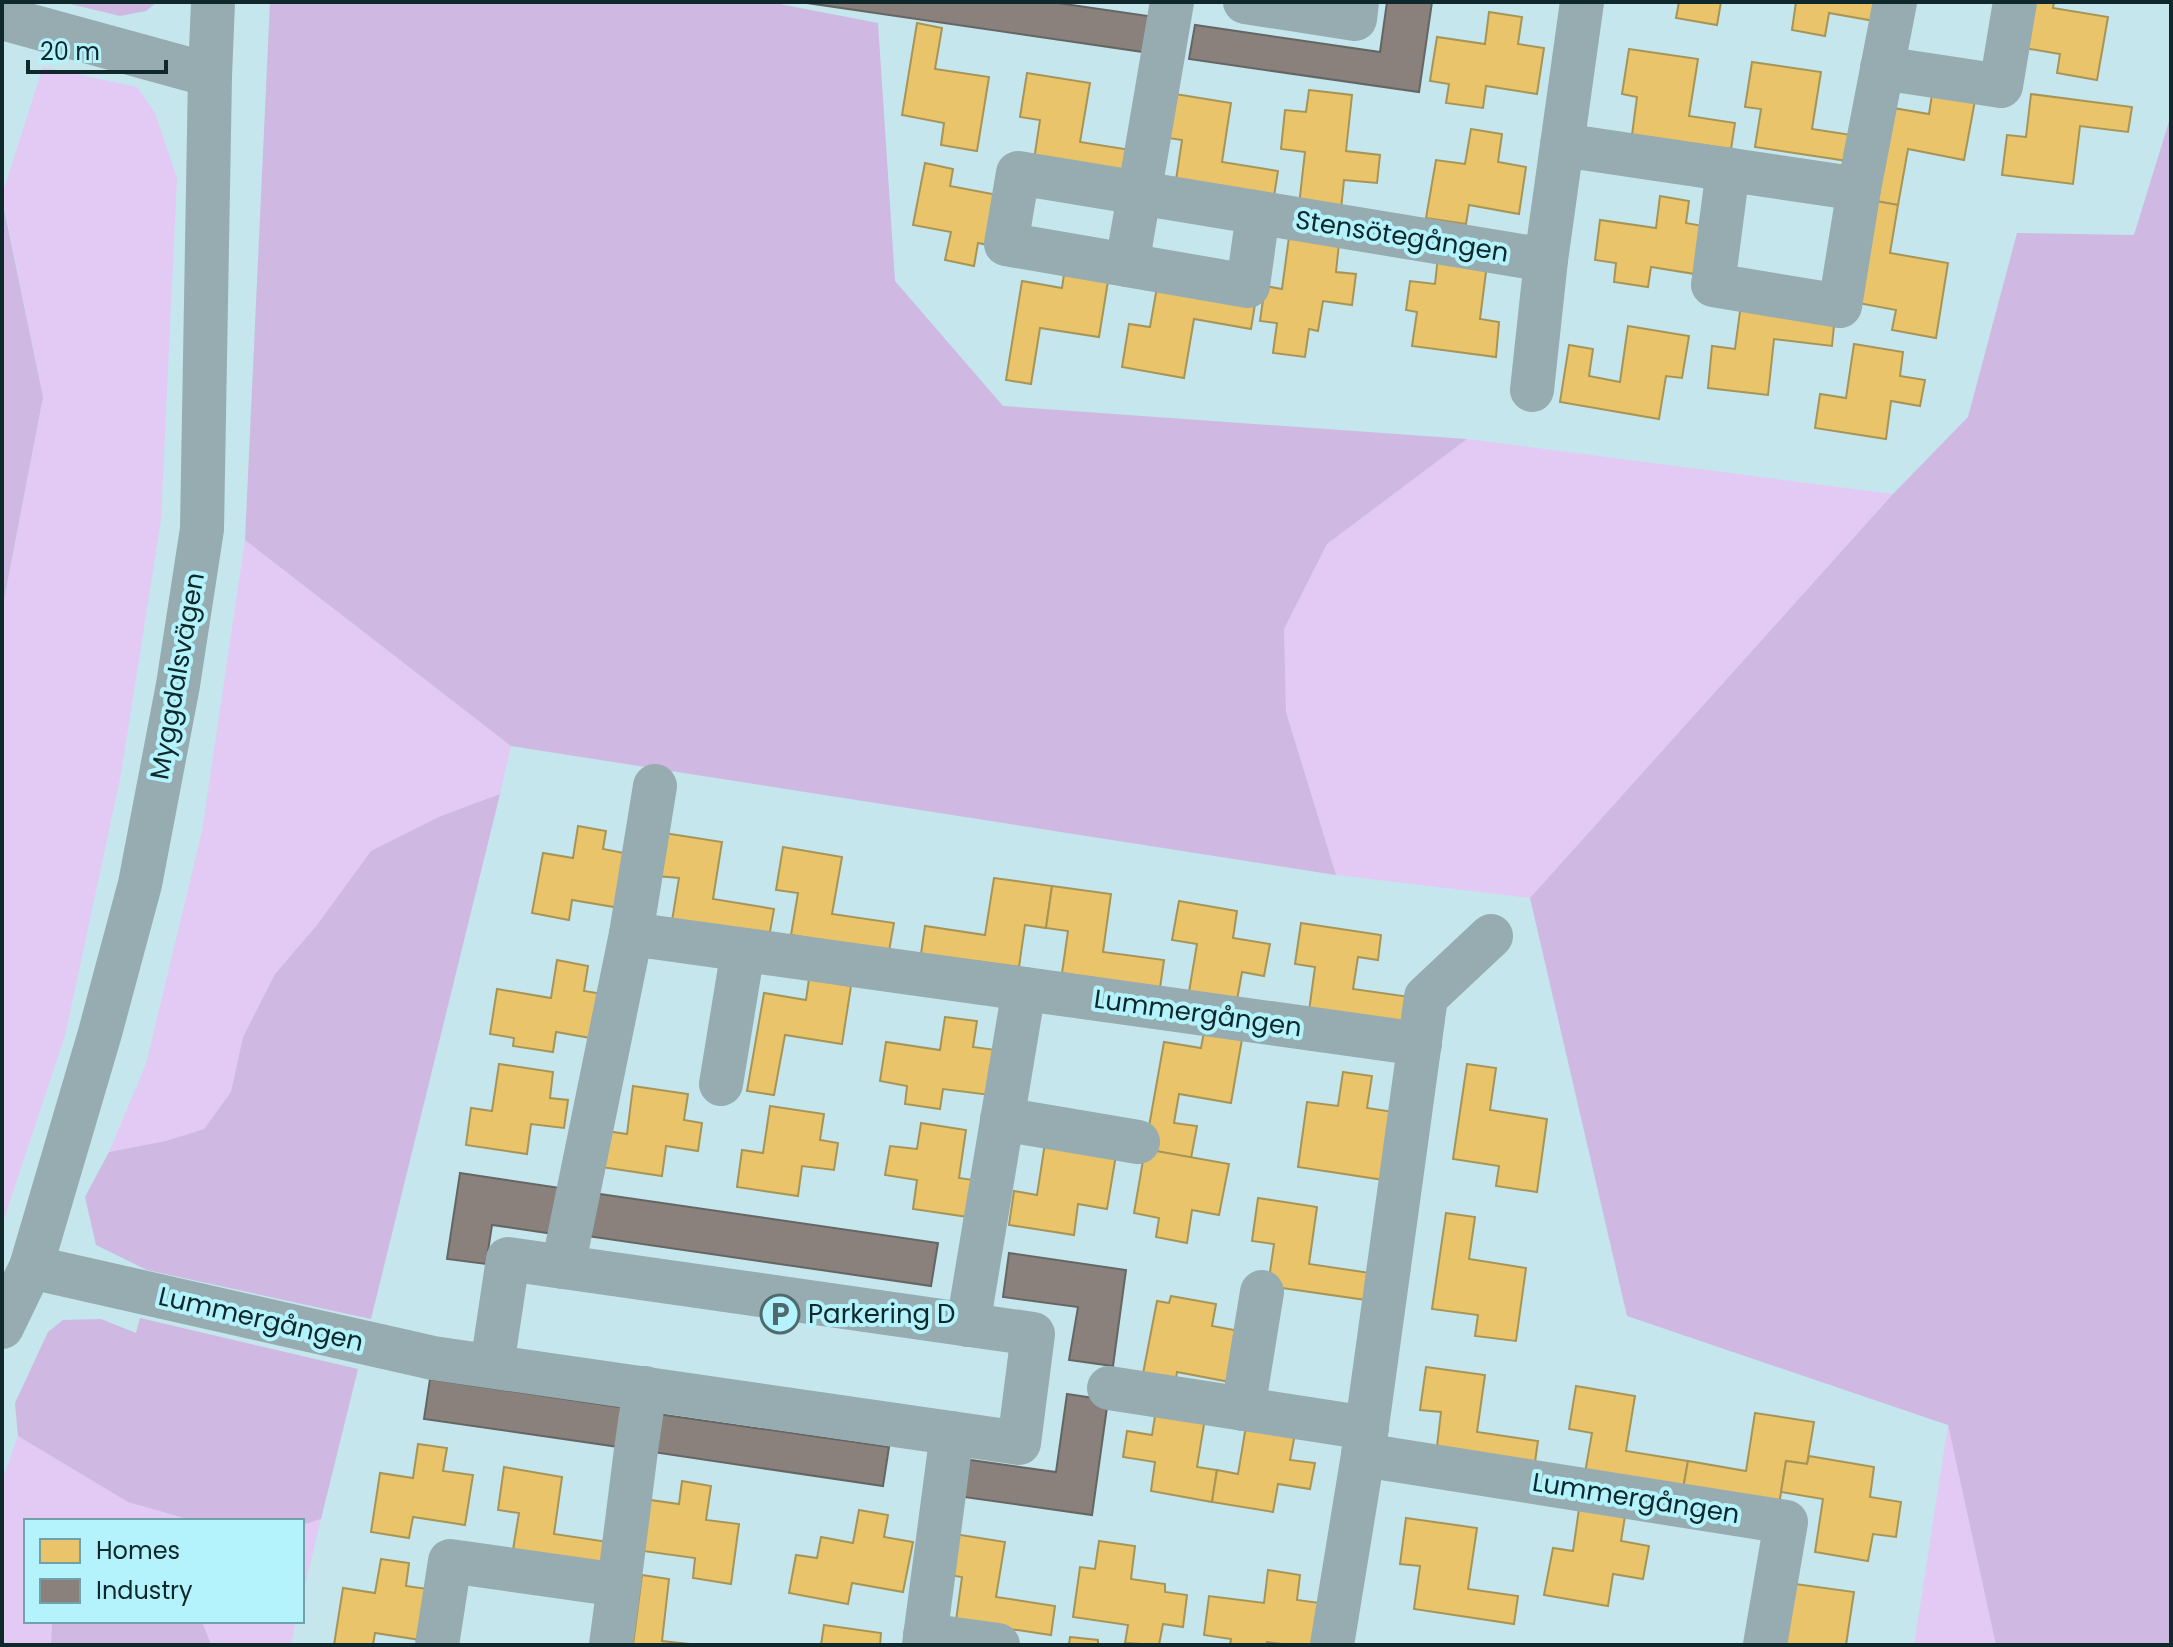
<svg xmlns="http://www.w3.org/2000/svg" width="2173" height="1647" font-family="Poppins,sans-serif">
<style>
.green{fill:#e3caf5}
.forest{fill:#cfb8e2}
.homes{fill:#e9c46a;stroke:#a79557;stroke-width:2}
.industry{fill:#8a817c;stroke:#656664;stroke-width:2}
.lines{fill:none;stroke-linecap:round;stroke-linejoin:round}
.minor{stroke:#96acb0;stroke-width:44}
.labels{text-anchor:middle;dominant-baseline:central;stroke-width:8;stroke-linejoin:round;paint-order:stroke}
.street-label{font-size:26px;fill:#0e282c;stroke:#b4f3fc}
.poi-label{font-size:26px;fill:#0e282c;stroke:#b4f3fc;text-anchor:start}
</style>
<rect width="100%" height="100%" fill="#c4e6ec"/>
<g class="green">
<path d="M43 67 137 87 155 113 177 178 161 520 121 774 65 1036 2 1225V610L43 397 2 195Z"/>
<path d="M1467 439 1893 494 1530 898 1336 875 1286 712 1284 629 1327 544Z"/>
<path d="M245 540 511 746 500 794 441 816 317 925 275 974 243 1037 231 1092 204 1129 166 1141 109 1152 146 1064 202 831Z"/>
<path d="M1948 1425 1996 1645H1914Z"/>
<path d="M18 1436 128 1502 194 1521H26V1621H52L51 1645H2V1481Z"/>
<path d="M321 1519 302 1598V1525Z"/>
<path d="M202 1621H296L291 1645H211Z"/>
</g>
<g class="forest">
<path d="M62 2H157L146 11 120 16Z"/>
<path d="M270 2H769L878 23 895 281 1003 406 1467 439 1327 544 1284 629 1286 712 1336 875 511 746 245 540Z"/>
<path d="M2171 115V1645H1996L1948 1425 1627 1316 1530 898 1893 494 1968 417 2017 233 2134 235Z"/>
<path d="M2 199 43 397 2 610Z"/>
<path d="M500 794 371 1319 147 1270 96 1245 85 1197 109 1152 166 1141 204 1129 231 1092 243 1037 275 974 317 925 371 851 441 816Z"/>
<path d="M140 1318 358 1369 321 1519 302 1525V1521H194L128 1502 18 1436 15 1403 48 1332 63 1320 101 1319 136 1333Z"/>
<path d="M52 1621H202L211 1645H51Z"/>
</g>
<g class="homes">
<path d="M1679 2H1721L1717 25 1676 18Z"/>
<path d="M1796 2H1883L1880 22 1829 13 1825 36 1792 30Z"/>
<path d="M2026 2H2054L2053 8 2108 17 2097 80 2057 73 2060 54 2018 47Z"/>
<path d="M1489 12 1522 17 1518 44 1544 48 1537 94 1486 86 1483 108 1446 103 1449 84 1430 81 1437 37 1485 44Z"/>
<path d="M917 23 942 28 935 69 989 77 977 151 941 145 944 123 902 115Z"/>
<path d="M1629 49 1698 59 1689 116 1735 123 1731 149 1632 135 1637 97 1622 94Z"/>
<path d="M1752 62 1821 72 1812 129 1858 136 1854 162 1755 147 1761 109 1745 107Z"/>
<path d="M1027 73 1090 83 1080 142 1137 151 1132 176 1034 160 1040 120 1020 117Z"/>
<path d="M1933 88 1976 95 1964 160 1908 149 1898 205 1870 200 1887 107 1929 114Z"/>
<path d="M1309 90 1352 95 1346 151 1380 155 1377 183 1344 180 1341 209 1299 205 1305 152 1281 149 1285 110 1306 112Z"/>
<path d="M1169 93 1231 103 1222 162 1278 171 1274 196 1176 180 1182 140 1162 137Z"/>
<path d="M2031 94 2132 107 2128 132 2080 126 2073 184 2002 175 2007 135 2026 137Z"/>
<path d="M1471 129 1502 134 1498 162 1526 167 1519 214 1469 205 1466 224 1426 218 1436 160 1465 164Z"/>
<path d="M925 163 953 169 950 186 1008 197 998 247 978 243 974 266 945 260 951 232 913 225Z"/>
<path d="M1660 196 1689 201 1686 223 1708 227 1701 275 1651 267 1648 287 1614 282 1616 263 1595 260 1600 220 1656 228Z"/>
<path d="M1870 200 1898 205 1890 253 1948 263 1936 338 1892 330 1896 310 1853 302Z"/>
<path d="M1289 237 1339 243 1336 272 1356 274 1352 305 1323 301 1318 331 1309 329 1305 357 1273 353 1277 323 1260 321 1265 286 1282 289Z"/>
<path d="M1438 257 1487 264 1480 319 1499 322 1496 357 1412 346 1417 312 1406 310 1410 281 1435 284Z"/>
<path d="M1065 268 1109 275 1099 337 1040 328 1031 384 1006 380 1022 281 1062 288Z"/>
<path d="M1157 287 1255 304 1251 329 1194 319 1184 378 1122 367 1129 324 1150 327Z"/>
<path d="M1741 304 1835 315 1832 346 1774 339 1768 395 1708 388 1712 346 1735 349Z"/>
<path d="M1628 326 1689 336 1682 378 1666 376 1659 419 1560 402 1569 345 1593 349 1589 376 1620 382Z"/>
<path d="M1854 344 1903 352 1900 376 1925 380 1920 406 1891 401 1886 439 1815 428 1820 394 1846 398Z"/>
<path d="M578 826 606 831 603 849 629 854 620 908 572 900 569 920 532 913 543 853 573 858Z"/>
<path d="M664 833 722 842 713 899 774 909 769 937 672 921 679 878 657 876Z"/>
<path d="M783 847 842 857 832 914 894 923 889 951 791 935 798 893 776 890Z"/>
<path d="M994 878 1052 886 1046 928 1025 925 1019 967 921 954 925 926 985 935Z"/>
<path d="M1052 886 1111 894 1103 952 1164 960 1160 988 1062 973 1068 931 1046 928Z"/>
<path d="M1179 901 1237 911 1233 938 1270 944 1264 976 1242 972 1237 1000 1189 992 1197 944 1172 940Z"/>
<path d="M1301 923 1381 935 1378 960 1358 957 1353 989 1410 997 1406 1025 1309 1011 1315 967 1295 964Z"/>
<path d="M557 960 588 966 584 991 609 995 602 1040 556 1032 553 1052 513 1046 514 1038 490 1034 497 989 551 998Z"/>
<path d="M809 979 851 986 842 1044 785 1035 774 1095 747 1091 764 993 806 1000Z"/>
<path d="M945 1017 977 1021 973 1047 996 1050 990 1095 943 1089 940 1109 905 1104 907 1086 880 1081 886 1042 940 1050Z"/>
<path d="M1204 1032 1242 1039 1231 1103 1179 1094 1174 1123 1197 1126 1191 1158 1145 1149 1164 1042 1201 1048Z"/>
<path d="M499 1064 553 1072 550 1098 568 1100 564 1128 531 1124 527 1154 466 1145 471 1108 492 1111Z"/>
<path d="M1467 1064 1496 1068 1490 1110 1547 1119 1537 1192 1496 1186 1499 1166 1453 1159Z"/>
<path d="M1343 1072 1372 1076 1367 1108 1394 1112 1384 1180 1298 1167 1307 1102 1338 1106Z"/>
<path d="M633 1086 688 1094 684 1120 702 1123 698 1151 666 1146 662 1176 601 1167 606 1131 627 1134Z"/>
<path d="M770 1106 824 1114 820 1140 838 1143 834 1170 802 1166 798 1196 737 1187 742 1150 763 1153Z"/>
<path d="M921 1123 966 1130 959 1178 980 1181 975 1218 913 1209 917 1180 885 1175 890 1146 917 1149Z"/>
<path d="M1045 1143 1116 1155 1107 1209 1078 1204 1074 1235 1009 1225 1014 1191 1037 1195Z"/>
<path d="M1145 1149 1229 1164 1219 1215 1192 1210 1187 1243 1156 1237 1159 1218 1134 1213Z"/>
<path d="M1258 1198 1317 1207 1309 1264 1370 1273 1366 1300 1268 1286 1274 1244 1252 1241Z"/>
<path d="M1446 1213 1475 1217 1469 1259 1526 1268 1516 1341 1475 1336 1478 1315 1432 1309Z"/>
<path d="M1171 1296 1216 1304 1212 1326 1240 1331 1230 1382 1177 1372 1174 1390 1141 1384 1157 1301 1169 1303Z"/>
<path d="M1426 1367 1485 1375 1477 1432 1538 1441 1534 1469 1436 1455 1441 1412 1420 1410Z"/>
<path d="M1576 1386 1635 1396 1626 1451 1688 1461 1683 1489 1585 1473 1592 1433 1569 1429Z"/>
<path d="M1157 1404 1206 1412 1197 1467 1217 1470 1212 1502 1151 1491 1155 1462 1123 1457 1127 1431 1152 1435Z"/>
<path d="M1755 1413 1814 1422 1807 1464 1786 1461 1779 1505 1683 1489 1688 1461 1746 1471Z"/>
<path d="M1247 1420 1296 1428 1290 1460 1315 1463 1310 1489 1278 1484 1273 1512 1212 1502 1217 1470 1238 1474Z"/>
<path d="M418 1444 447 1448 443 1471 473 1475 465 1525 413 1517 409 1538 371 1532 380 1473 413 1478Z"/>
<path d="M1809 1456 1874 1467 1870 1497 1901 1502 1896 1537 1873 1534 1868 1561 1815 1552 1823 1499 1781 1492 1786 1461 1807 1464Z"/>
<path d="M504 1467 562 1477 554 1534 615 1543 611 1571 512 1556 519 1513 498 1510Z"/>
<path d="M682 1481 711 1486 706 1520 739 1524 731 1584 693 1578 695 1558 643 1551 650 1500 679 1504Z"/>
<path d="M1579 1509 1625 1516 1621 1541 1649 1546 1643 1579 1613 1574 1608 1606 1544 1595 1553 1548 1573 1551Z"/>
<path d="M859 1510 888 1515 884 1537 913 1542 903 1592 852 1583 848 1604 789 1593 796 1555 817 1558 821 1537 853 1543Z"/>
<path d="M1406 1518 1477 1528 1468 1589 1518 1596 1514 1624 1414 1609 1420 1566 1400 1564Z"/>
<path d="M948 1533 1005 1542 996 1597 1055 1606 1051 1635 956 1621 962 1577 943 1574Z"/>
<path d="M1099 1541 1135 1546 1131 1579 1165 1584V1592L1187 1595 1183 1627 1163 1624 1159 1645 1125 1643 1128 1625 1073 1617 1080 1567 1095 1569Z"/>
<path d="M381 1559 409 1563 406 1586 435 1590 427 1641 375 1633 373 1645H334L343 1588 375 1593Z"/>
<path d="M1268 1570 1300 1575 1297 1600 1320 1603 1314 1645H1290L1267 1642 1266 1645H1230L1231 1639 1204 1635 1209 1596 1264 1603Z"/>
<path d="M642 1575 669 1579 662 1641 699 1645H633Z"/>
<path d="M1788 1583 1854 1592 1846 1645H1779Z"/>
<path d="M824 1625 881 1633 880 1645H821Z"/>
<path d="M1070 1637 1098 1640V1645H1069Z"/>
</g>
<g class="industry">
<path d="M800 2H1051L1155 17 1150 53Z"/>
<path d="M1387 2H1432L1419 92 1189 59 1195 25 1380 52Z"/>
<path d="M460 1173 567 1189 561 1235 492 1225 486 1264 447 1259Z"/>
<path d="M593 1193 938 1243 931 1286 587 1236Z"/>
<path d="M1009 1253 1126 1270 1113 1366 1069 1360 1078 1307 1003 1297Z"/>
<path d="M430 1379 625 1408 619 1447 424 1419Z"/>
<path d="M1067 1394 1108 1400 1092 1515 964 1497 970 1460 1056 1472Z"/>
<path d="M651 1413 889 1447 883 1486 646 1451Z"/>
</g>
<g class="lines">
<g class="minor">
<path d="M1245 2 1355 19 1357 2"/>
<path d="M2 18 210 75"/>
<path d="M1882 68 2001 86 2015 2"/>
<path d="M1562 145 1859 189 1895 2"/>
<path d="M1728 169 1713 285 1840 306 1859 189"/>
<path d="M1258 213 1248 286 1006 244 1018 173C1194 202 1370 231 1546 260"/>
<path d="M1127 265 1172 2"/>
<path d="M1532 390 1546 260 1582 2"/>
<path d="M631 934 655 786"/>
<path d="M721 1084 743 950"/>
<path d="M1002 1119 1138 1142"/>
<path d="M31 1267 433 1358 1019 1443 1033 1334 508 1259 492 1366"/>
<path d="M563 1267 631 934 1420 1044"/>
<path d="M968 1325 1024 989"/>
<path d="M2 1327 31 1267 100 1033 140 884 178 685 202 529 210 75 213 2"/>
<path d="M1109 1388 1367 1428"/>
<path d="M1243 1409 1262 1292"/>
<path d="M1363 1455 1786 1522 1765 1645"/>
<path d="M619 1585 636 1450 645 1388"/>
<path d="M925 1635 998 1645"/>
<path d="M437 1645 450 1561 619 1585 611 1645"/>
<path d="M924 1645 952 1433"/>
<path d="M1332 1645 1363 1455 1426 997 1491 936"/>
</g>
</g>
<defs>
<g id="parking-ring" transform="scale(2)"><circle r="9.5" fill="#b4f3fc" stroke="#4e6a6f" stroke-width="1.5"/><path d="M-3.5-5.5H1a3.5 3.5 0 0 1 0 7H-1V5.5H-3.5ZM-1-3.4V-.6H.8a1.4 1.4 0 0 0 0-2.8Z" fill="#4e6a6f"/></g>
</defs>
<g fill-rule="evenodd">
<use href="#parking-ring" x="780" y="1314"/>
</g>
<g class="labels">
<g class="street-label">
<text transform="translate(1402 236) rotate(9)">Stensötegången</text>
<text transform="translate(177 676) rotate(-80)">Myggdalsvägen</text>
<text transform="translate(1198 1013) rotate(8)">Lummergången</text>
<text transform="translate(261 1319) rotate(13)">Lummergången</text>
<text transform="translate(1636 1498) rotate(9)">Lummergången</text>
</g>
<g class="poi-label">
<text x="808" y="1314">Parkering D</text>
</g>
</g>
<rect width="2173" height="1647" fill="none" stroke="#0e282c" stroke-width="8"/>
<rect x="24" y="1519" width="280" height="104" fill="#b4f3fc" stroke="#72a2a9" stroke-width="2"/>
<rect x="40" y="1539" width="40" height="24" fill="#e9c46a" stroke="#72a2a9" stroke-width="2"/>
<text x="96" y="1559" font-size="24" fill="#0e282c">Homes</text>
<rect x="40" y="1579" width="40" height="24" fill="#8a817c" stroke="#72a2a9" stroke-width="2"/>
<text x="96" y="1599" font-size="24" fill="#0e282c">Industry</text>
<path d="M28 60v12h138v-12" fill="none" stroke="#0e282c" stroke-width="4"/>
<text x="40" y="60" font-size="24" fill="#0e282c" stroke="#b4f3fc" stroke-width="6" paint-order="stroke">20 m</text>
</svg>
